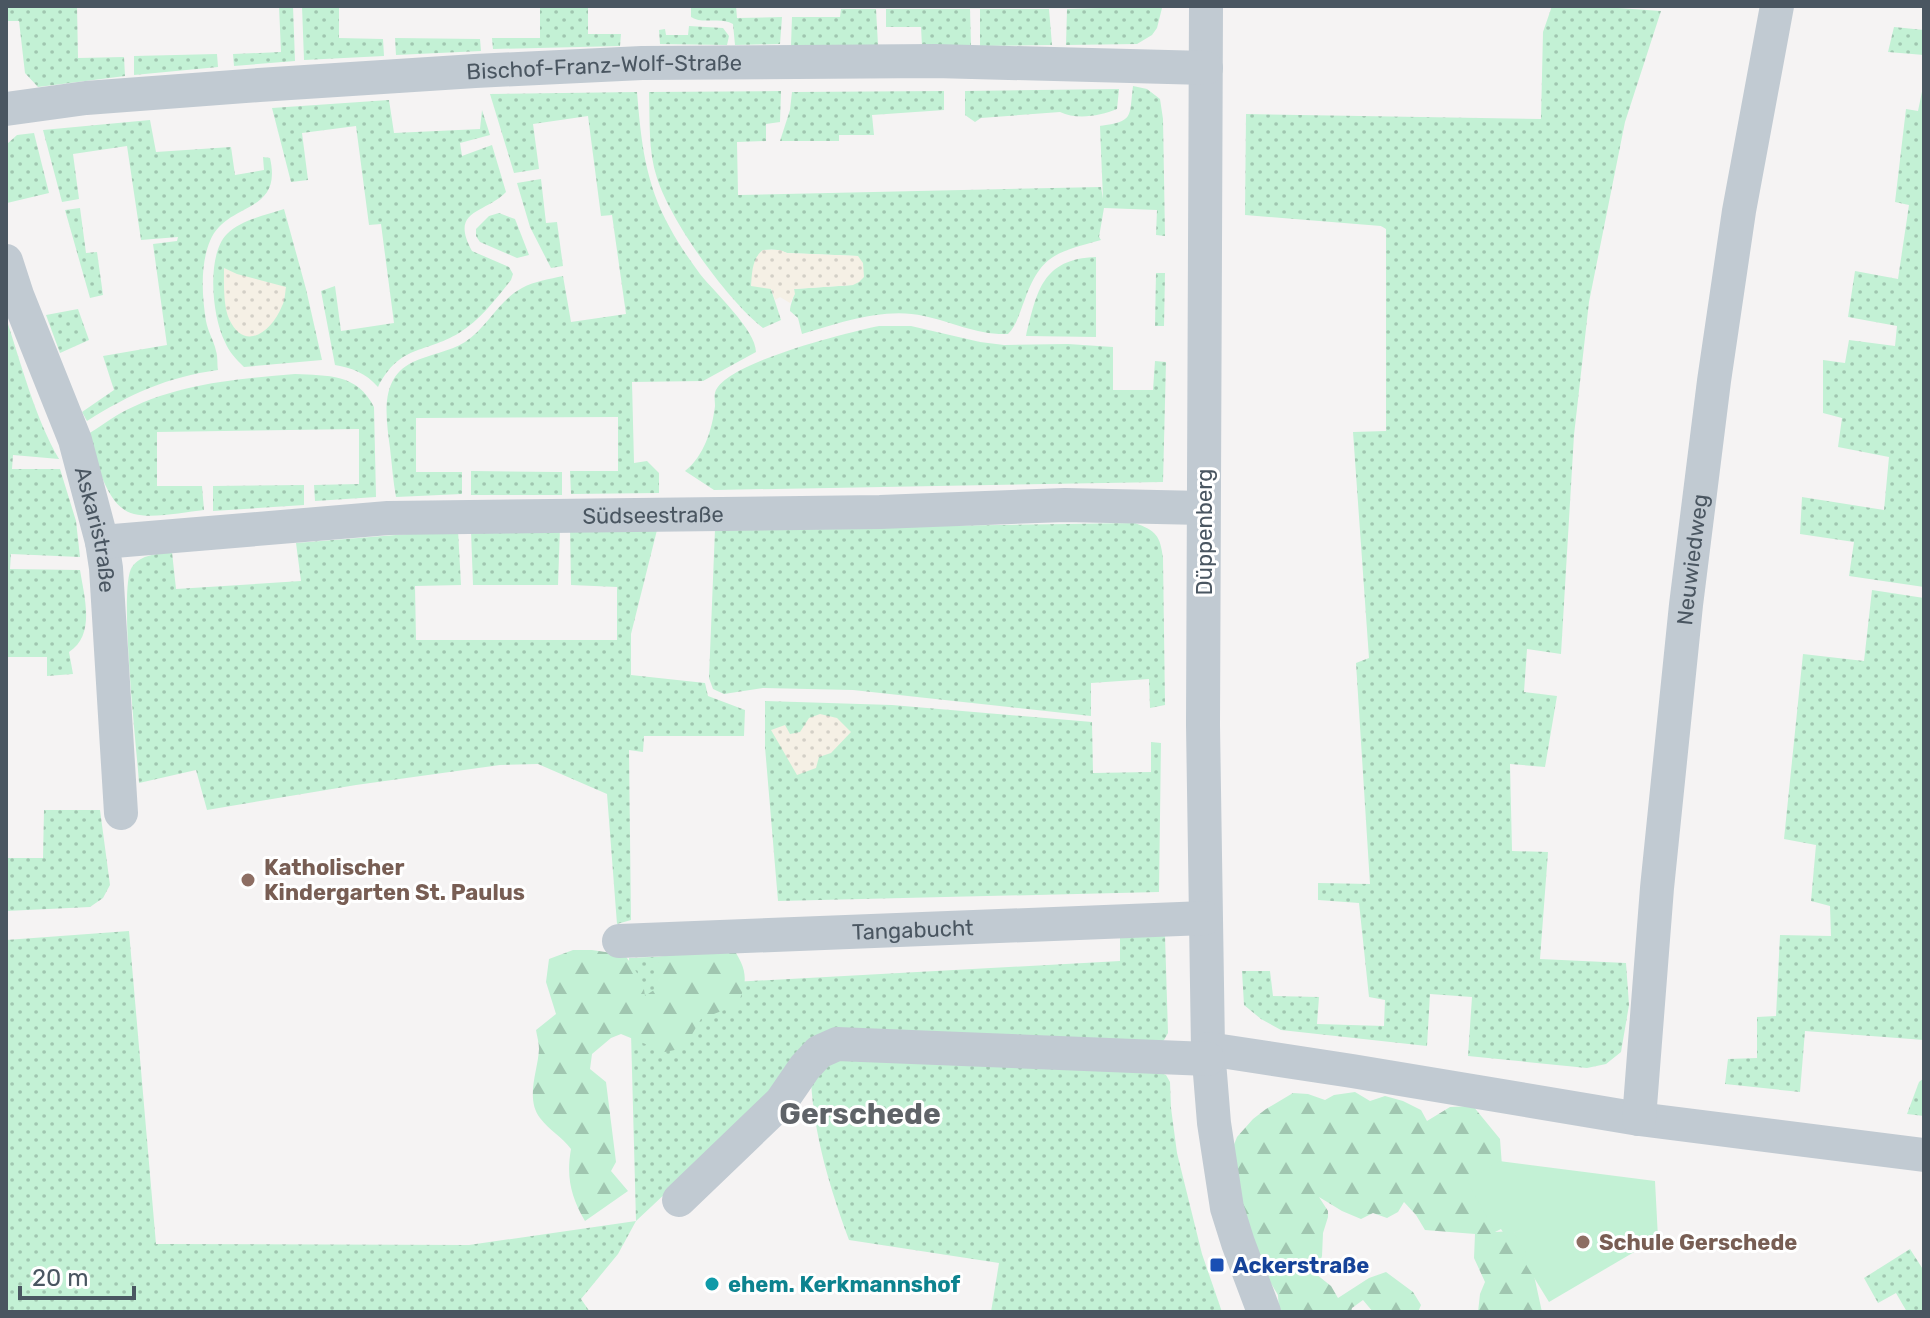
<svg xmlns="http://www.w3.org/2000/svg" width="1930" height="1318" font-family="Rubik,sans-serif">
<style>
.grass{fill:url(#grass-dots)}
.forest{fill:url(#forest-firs)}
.sand{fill:url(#sand-dots)}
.park{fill:#c3f1d5}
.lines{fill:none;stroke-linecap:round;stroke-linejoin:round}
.street{stroke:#c1cad2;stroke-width:34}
.education-dot{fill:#8d6e63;stroke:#fff;stroke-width:3}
.transit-dot{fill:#1a4fb4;stroke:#fff;stroke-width:3}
.culture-dot{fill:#0f9aa8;stroke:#fff;stroke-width:3}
.labels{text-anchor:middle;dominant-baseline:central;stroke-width:6;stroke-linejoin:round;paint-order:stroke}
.street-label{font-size:22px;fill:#4a5661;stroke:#fff}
.education-label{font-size:22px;font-weight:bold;fill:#785e54;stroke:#fff;text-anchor:start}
.transit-label{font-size:22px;font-weight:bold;fill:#164399;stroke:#fff;text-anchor:start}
.culture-label{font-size:22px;font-weight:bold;fill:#0d838f;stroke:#fff;text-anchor:start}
.district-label{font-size:30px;font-weight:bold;fill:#5f6368;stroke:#fff}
</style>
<defs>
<pattern id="grass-dots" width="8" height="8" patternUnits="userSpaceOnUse" patternTransform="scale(2)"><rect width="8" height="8" fill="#c3f1d5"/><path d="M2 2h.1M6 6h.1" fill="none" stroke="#a0c6b0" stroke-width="1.8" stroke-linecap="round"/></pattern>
<pattern id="forest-firs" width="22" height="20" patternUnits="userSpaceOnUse" patternTransform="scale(2)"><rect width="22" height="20" fill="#c3f1d5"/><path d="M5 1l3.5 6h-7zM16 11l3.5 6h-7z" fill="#a0c6b0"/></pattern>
<pattern id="sand-dots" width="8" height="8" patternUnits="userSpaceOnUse" patternTransform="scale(2)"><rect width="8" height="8" fill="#f5f0e5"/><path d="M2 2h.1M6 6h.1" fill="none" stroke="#d4d0c7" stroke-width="1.8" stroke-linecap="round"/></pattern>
</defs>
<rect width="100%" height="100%" fill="#f5f3f3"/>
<g class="grass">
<path d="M6 6H77L78 58 124 57 125 76 38 87 25 73 19 21H6Z"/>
<path d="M279 6H293L295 61 234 66 233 54 281 52Z"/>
<path d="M302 6H339V38L383 39 384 56 304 60Z"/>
<path d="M540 6H588V34H621L620 46 493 49 492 38H540Z"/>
<path d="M691 6H736L737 18 782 17 780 44 735 45 733 24C720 16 703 25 691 17Z"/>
<path d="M1101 6H1162V8L1157 28 1152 35 1137 44 1066 45 1067 9 1100 8Z"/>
<path d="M1552 6H1589L1661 11 1625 122 1589 302 1574 435 1561 654 1527 649 1524 692 1557 696 1545 767 1510 764 1512 851 1548 852 1540 959 1626 963 1629 1005 1621 1052 1606 1064 1587 1068 1468 1056 1472 997 1430 994 1427 1046 1281 1030 1261 1019 1244 1005 1242 971H1270L1273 996 1319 997 1317 1024 1384 1026 1385 1000 1369 997 1359 903 1318 900V883L1370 884 1356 663 1369 658 1353 432 1386 431V229L1381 226 1245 215 1246 114 1541 119 1543 32Z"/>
<path d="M841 9H876L878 45H791L792 17H840Z"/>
<path d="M886 9H970L971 45 922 46 921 27H886Z"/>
<path d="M980 9H1049L1052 45 980 46Z"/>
<path d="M689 26 723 28 729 36 727 45 660 44 659 30 665 29 666 35H688Z"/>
<path d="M1894 27 1924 30V55L1888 52Z"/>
<path d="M395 38 480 39 481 51 396 55Z"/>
<path d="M217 54 218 67 134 75V56Z"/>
<path d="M1924 82V587L1849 576 1854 542 1800 534 1802 497 1884 510 1889 457 1838 447 1842 418 1823 413V360L1845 363 1849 340 1895 346 1897 326 1848 317 1855 271 1898 279 1909 205 1895 202 1906 109 1918 111Z"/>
<path d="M1133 86 1147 89 1160 99 1163 119 1165 236 1156 235 1157 210 1104 208 1099 237 1101 240C1058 252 1041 254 1025 299 1020 311 1017 325 1008 334 976 335 953 322 924 316 884 307 840 323 802 334L798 318 790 311C790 303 795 297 794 289L853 285 858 256 787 253C779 249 772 249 763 250L771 289 781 320 763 328C727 300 671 222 657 178 648 151 650 121 649 92L781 91 780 122 766 124V141L737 142 738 195 1101 187 1103 199 1100 126C1134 121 1129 118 1133 86Z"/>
<path d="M1119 89 1117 109C1100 116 1077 120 1060 112L981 118 975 122 965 115V91Z"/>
<path d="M944 91V110L872 115 874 135H839V141H780L790 110 792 92Z"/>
<path d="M637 92C641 141 645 183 670 228 678 243 689 259 700 274 715 293 756 330 756 352L703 381 632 382 634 463 647 461 659 473V493L571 494 570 471H618V417L416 418V472H462V494L396 497C393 481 392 465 390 448 386 417 379 378 413 362 430 354 449 352 465 342 487 328 499 300 522 288 535 281 550 279 563 276L571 322 626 314 612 215 601 216 588 116 533 124 539 169 514 173 490 94Z"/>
<path d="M389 100 394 133 480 129 482 110 490 135 460 143 462 156 492 145 506 192C485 214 449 209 472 251L509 267 513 274 511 280C497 298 479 321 459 333 424 354 400 344 378 387 366 373 352 368 335 365L321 291 335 286 341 331 394 323 381 224 369 225 356 126 302 133 308 180 291 182 272 108Z"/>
<path d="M150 120 156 152 231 147 235 175 264 170 263 157 270 158C283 215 227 201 210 241 200 265 202 296 206 321 208 332 214 341 216 351 218 357 217 364 218 370 167 377 130 394 87 421L82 412 114 390 103 356 167 345 153 244 177 241 178 237 141 240 127 146 73 154 79 199 62 202 43 130Z"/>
<path d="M34 133 49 193 7 203 6 145 17 135Z"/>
<path d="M541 179 546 223 557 222 563 266 551 268 530 227 517 183Z"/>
<path d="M80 208 86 253 97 252 103 295 90 298 65 210Z"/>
<path d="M284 209 306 289 322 360 244 367C236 359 229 352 225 342 212 317 206 255 227 234 241 220 266 215 284 209Z"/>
<path d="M499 213 515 219 529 255 517 258 480 242 476 236V229L489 216Z"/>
<path d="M1096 257V337L1026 336C1037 291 1042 259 1096 257Z"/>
<path d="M1156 273H1165L1164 326H1155Z"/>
<path d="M78 309 89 340 60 353 46 315Z"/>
<path d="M6 318C21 363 35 418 59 459L13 455 12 469H60L76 521 80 557 11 554 10 569 80 570C84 596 96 635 69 652L73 674 47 676V657H6Z"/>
<path d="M879 326H911L980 342 1004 345 1068 344 1113 347V390H1153L1155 361 1166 362 1163 482 714 490 685 471C704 456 712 430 715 406 715 401 714 397 715 393 722 363 850 332 879 326Z"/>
<path d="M295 374C328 376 357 373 374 407L376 497 315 501 314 485 359 484V429L157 432V486H202L204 510C184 512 153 519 134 514 106 508 96 458 88 434 98 428 109 420 119 414 173 384 235 379 295 374Z"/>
<path d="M471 471 562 472V495H471Z"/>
<path d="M304 485V505L213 511V486Z"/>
<path d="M1135 523C1156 531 1160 535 1163 558L1165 705 1150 708 1149 679 1091 683V716L853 690 763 688 724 694 713 689 709 678 715 529Z"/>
<path d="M658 526 631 634V675L705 683 708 696 745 710 744 736H644L643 752 629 750 631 920 617 924 607 794 538 764 500 765 356 785 207 810 196 770 139 783C137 749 118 587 132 567 141 554 158 554 172 552L176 589 301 581 296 543 458 530 461 585 415 586 416 640H617V587L571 585 570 527Z"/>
<path d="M560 528 558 585H473L471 531Z"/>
<path d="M1872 590 1924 598V1040L1805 1031 1800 1092 1725 1084 1728 1059 1757 1058V1017L1776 1016 1780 935 1831 936 1830 906 1811 901 1816 845 1784 839 1803 654 1864 661Z"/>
<path d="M765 701 892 705 1092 722 1093 773 1151 772V742L1161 743 1159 892 778 901 765 747Z"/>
<path d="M44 810H100L110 885 103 898 90 907 6 911V858H43Z"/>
<path d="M129 931 156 1244 469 1245 636 1221 629 958 730 953 733 982 1120 961V934L1165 935 1168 1033 1164 1040 1159 1043 840 1035 766 1099 636 1221 618 1254 581 1299 590 1312H6V940Z"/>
<path d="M838 1056 1157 1071 1166 1075 1170 1082 1171 1108 1177 1153 1202 1254 1222 1312H991L999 1263 849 1240C830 1188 814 1136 811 1081Z"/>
<path d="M1924 1078V1116L1907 1114 1919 1082Z"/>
<path d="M1910 1249 1924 1271V1312H1907L1896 1293 1878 1303 1864 1278Z"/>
</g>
<g class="forest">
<path d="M730 944C746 967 750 979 737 1005L701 1019 684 1048 665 1052 621 1034 611 1038 592 1054 590 1069 606 1082 616 1162 611 1171 628 1191 585 1221C571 1197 566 1177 571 1149 562 1137 549 1130 540 1118 525 1098 538 1071 539 1049 539 1043 537 1036 536 1030L556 1014 546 982 549 959 573 950H592L625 955 643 982 645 996 654 990 659 957Z"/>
<path d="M1355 1092 1370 1101 1385 1096 1403 1101 1421 1110 1427 1121 1450 1107 1473 1106 1500 1139 1502 1166 1495 1232 1514 1231 1530 1257 1542 1312H1478L1480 1294 1485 1282 1474 1258 1475 1234 1425 1230 1416 1215 1404 1202 1398 1212 1387 1218 1373 1213 1361 1219 1342 1211 1319 1197 1328 1211V1217L1323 1233 1322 1256 1316 1274 1331 1286 1338 1298 1369 1278 1386 1272 1413 1292 1421 1305 1418 1312H1373L1363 1300 1352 1308 1351 1312H1279L1278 1295 1260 1265 1237 1204 1231 1152 1237 1137 1253 1119 1266 1109 1293 1093 1308 1094 1325 1100 1334 1095Z"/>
</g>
<g class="sand">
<path d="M763 250H780L787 253 858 256 863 263 864 277 859 282 853 285 794 289 795 294 790 303 780 297 775 300 771 289 751 286C752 273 752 258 763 250Z"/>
<path d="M224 268 237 274 286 287C285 293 285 301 282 306 272 331 245 353 229 319 223 305 224 283 224 268Z"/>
<path d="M820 714 837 718 851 732 831 753 819 757 816 768 797 775 771 730 785 725 790 734 800 732 809 718Z"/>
</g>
<path class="park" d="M1499 1161 1655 1181 1658 1238 1549 1302 1522 1258 1527 1255 1514 1232 1506 1237 1501 1229 1495 1232 1467 1181Z"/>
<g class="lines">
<g class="street">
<path d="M1206 6 1203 725 1208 1049 1214 1123 1227 1208 1238 1243 1264 1312"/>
<path id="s1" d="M6 109 86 98 259 85 475 71 642 63 935 61 1206 68"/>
<path id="s2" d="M6 261 17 295 75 440 102 542 106 568 121 813"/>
<path id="s3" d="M102 542 388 518 880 512 1065 505 1203 508"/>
<path id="s4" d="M619 941 1205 918"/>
<path d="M1208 1049 1352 1071 1639 1119 1924 1155"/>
<path id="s5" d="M1639 1119 1657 888 1686 605 1714 381 1739 211 1777 6"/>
<path d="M679 1200 781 1102 805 1067 819 1052 837 1044 1208 1059"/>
</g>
</g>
<g class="education-dot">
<circle cx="248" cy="880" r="8"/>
<circle cx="1583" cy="1242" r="8"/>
</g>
<rect class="transit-dot" x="1209" y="1257" width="16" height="16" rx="4"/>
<circle class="culture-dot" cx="712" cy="1284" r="8"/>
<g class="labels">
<g class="street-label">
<text stroke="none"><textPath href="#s1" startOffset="600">Bischof-Franz-Wolf-Straße</textPath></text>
<text stroke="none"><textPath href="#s3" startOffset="552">Südseestraße</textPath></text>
<text stroke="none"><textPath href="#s2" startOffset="284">Askaristraße</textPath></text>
<text transform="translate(1204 532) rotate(-90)">Düppenberg</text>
<text stroke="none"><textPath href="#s5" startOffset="562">Neuwiedweg</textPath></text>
<text stroke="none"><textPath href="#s4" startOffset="294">Tangabucht</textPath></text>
</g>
<g class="education-label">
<text x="264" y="867">Katholischer<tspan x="264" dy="25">Kindergarten St. Paulus</tspan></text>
<text x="1599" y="1242">Schule Gerschede</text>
</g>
<g class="transit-label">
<text x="1233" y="1265">Ackerstraße</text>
</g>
<g class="culture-label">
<text x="728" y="1284">ehem. Kerkmannshof</text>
</g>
<g class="district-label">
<text x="860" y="1114">Gerschede</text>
</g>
</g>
<rect width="1930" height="1318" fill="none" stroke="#4a5661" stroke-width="16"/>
<path d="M20 1286v12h114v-12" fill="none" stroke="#4a5661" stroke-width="4"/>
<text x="32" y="1286" font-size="24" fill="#4a5661" stroke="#ffffff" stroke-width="6" paint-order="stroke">20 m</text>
</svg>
